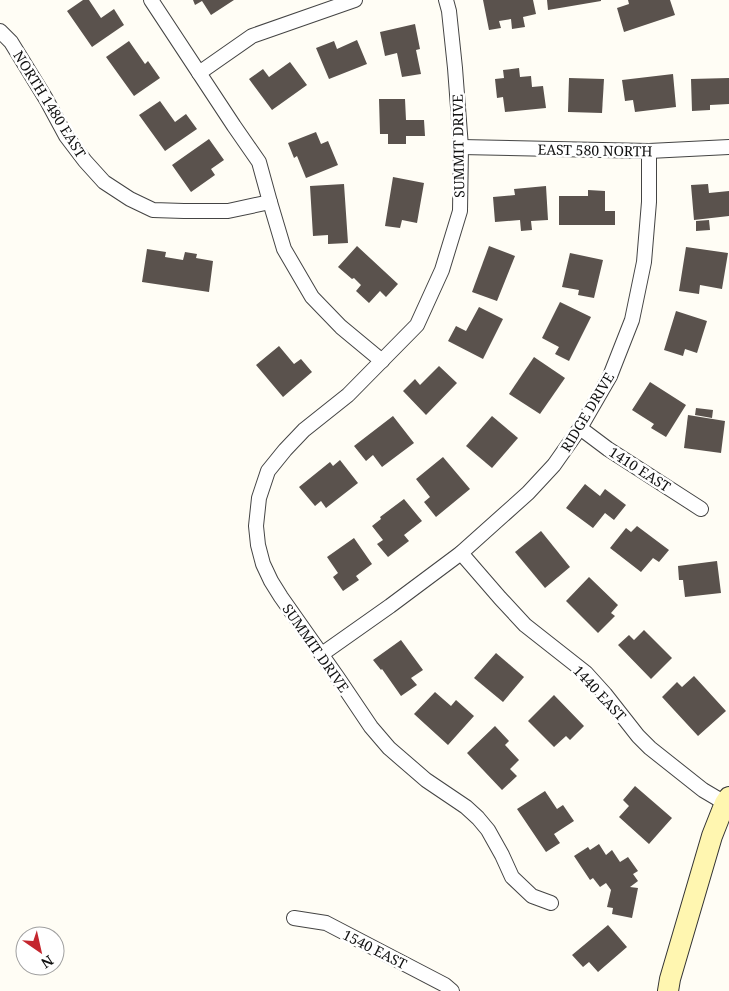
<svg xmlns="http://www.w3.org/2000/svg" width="729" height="991" font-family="'Noto Serif',serif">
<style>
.building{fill:#5a524d}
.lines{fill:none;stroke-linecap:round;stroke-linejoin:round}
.street-casing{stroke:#444;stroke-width:16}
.secondary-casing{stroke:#333;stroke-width:22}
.street{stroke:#fff;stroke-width:14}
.secondary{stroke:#fff6b0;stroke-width:20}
.labels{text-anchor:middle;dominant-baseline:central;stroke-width:5;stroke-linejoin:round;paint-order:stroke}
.street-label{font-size:14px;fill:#111;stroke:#fff}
</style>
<rect width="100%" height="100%" fill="#fffdf5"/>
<g class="building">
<path d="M83 0H89L101 18 114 9 124 25 92 47 67 11Z"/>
<path d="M193 0H234L211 15 202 1 195 5Z"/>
<path d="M483 0H533L536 14 523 17 525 27 512 29 511 19 499 21 501 28 489 30Z"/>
<path d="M547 0H601V1L548 10Z"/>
<path d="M628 0H670L675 15 624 32 617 8 629 4Z"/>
<path d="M415 24 420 49 416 50 421 74 402 77 397 53 385 56 380 32Z"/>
<path d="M357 40 367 64 329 79 316 48 334 41 337 49Z"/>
<path d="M129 41 145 64 148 61 160 78 134 96 106 57Z"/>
<path d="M290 62 307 85 272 110 249 79 263 69 269 77Z"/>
<path d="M519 68 520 77 531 76 532 87 543 86 546 108 505 112 503 97 497 98 495 79 504 78 503 70Z"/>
<path d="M673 74 676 107 635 112 633 100 625 101 622 80Z"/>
<path d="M569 78 604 79 602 113 568 112Z"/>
<path d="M729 78V104L710 105V110L692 111 691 79Z"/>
<path d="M379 99H405L406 120H424L425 136H406V144H388V134H380Z"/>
<path d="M160 101 175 122 186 114 197 129 165 151 139 115Z"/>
<path d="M316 132 321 144 328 141 338 165 306 178 297 156 294 158 288 143Z"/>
<path d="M209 139 224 160 211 169 215 175 191 192 172 165Z"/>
<path d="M393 177 424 183 417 223 402 220 400 228 385 226Z"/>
<path d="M344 184 348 243 328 244V235L313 236 310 186Z"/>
<path d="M708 184 709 193 729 191V216L694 220 691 185Z"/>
<path d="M546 186 548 220 531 221 532 230 521 231 520 220 495 222 493 197 515 195 514 189Z"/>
<path d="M588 190 605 191V211H615V225H559V196H588Z"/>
<path d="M709 220 710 230 696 231V221Z"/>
<path d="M357 246 398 284 386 297 380 291 369 303 356 291 361 285 354 278 352 279 338 267Z"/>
<path d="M489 246 515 256 497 301 472 292Z"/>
<path d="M686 247 728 253 722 289 700 285 699 294 679 291Z"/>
<path d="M147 249 166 252 165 257 183 260 185 252 197 254 196 258 213 261 209 292 142 282Z"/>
<path d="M570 253 603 260 594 298 578 295 579 290 562 287Z"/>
<path d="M560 302 591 317 569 361 555 354 559 347 542 338Z"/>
<path d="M479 307 503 319 483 359 448 341 456 326 466 331Z"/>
<path d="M676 311 707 321 697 353 685 349 683 356 664 350Z"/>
<path d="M279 346 294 364 301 359 312 372 283 397 256 365Z"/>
<path d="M534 357 565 378 540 414 509 394Z"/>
<path d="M439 366 457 383 426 415 403 391 415 379 420 385Z"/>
<path d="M650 382 686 405 666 437 651 428 654 424 632 410Z"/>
<path d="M696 408 713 410 712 418 695 415Z"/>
<path d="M688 415 725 421 721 453 684 448Z"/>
<path d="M393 416 414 443 382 467 373 455 366 461 354 446Z"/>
<path d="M492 416 518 438 492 468 466 446Z"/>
<path d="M443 457 470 489 436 517 424 502 430 497 416 479Z"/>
<path d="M340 460 358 483 326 508 321 501 315 506 299 487 330 462 333 466Z"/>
<path d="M585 484 600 496 605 489 626 505 614 520 605 513 593 528 566 508Z"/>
<path d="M404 499 422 521 404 535 409 541 388 557 377 544 383 540 372 526 381 519 380 517Z"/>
<path d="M637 526 669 550 659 562 653 558 641 572 610 548 626 528 631 532Z"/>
<path d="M541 531 570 567 545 588 515 552Z"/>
<path d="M354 538 372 564 356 576 359 580 343 591 333 577 338 573 327 557Z"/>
<path d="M717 561 721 593 685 597 683 580H679L678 566Z"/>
<path d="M589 577 618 605 611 613 615 616 598 633 566 601Z"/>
<path d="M644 630 672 658 651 679 618 645 629 635 634 640Z"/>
<path d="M401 640 423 670 411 678 417 685 401 696 382 669 381 670 373 660Z"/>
<path d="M496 653 524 677 503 702 474 678Z"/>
<path d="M694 676 726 711 698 736 662 697 677 682 682 687Z"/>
<path d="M435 692 451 706 456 700 474 716 448 745 414 714Z"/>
<path d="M554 695 584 726 570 740 566 736 554 747 528 721Z"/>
<path d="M495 726 509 741 505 745 519 760 510 769 517 776 502 790 467 753Z"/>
<path d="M635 786 672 818 649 844 619 817 629 806 623 800Z"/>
<path d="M545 791 557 809 563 805 574 821 554 834 560 843 546 852 517 809Z"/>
<path d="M599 844 606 855 612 850 620 862 628 857 638 871 633 874 638 881 630 887 638 888 632 918 612 914 613 908 607 907 611 890 606 883 600 887 593 878 590 880 574 856 588 847 590 850Z"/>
<path d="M608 925 627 947 598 972 589 962 583 967 572 955Z"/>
</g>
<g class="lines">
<g class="street-casing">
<g id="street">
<path d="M151 0 234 126 259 162 270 202 284 249 312 297 341 327 382 361"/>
<path d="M446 0 449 11 455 68 461 147 460 211 442 270 417 325 348 395 304 430 285 450 268 471 259 498 256 526 258 545 263 564 271 581 281 597 338 678 371 727 389 748 426 780 466 807 478 818 488 830 502 855 512 877 532 896 551 903"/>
<path d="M0 31 11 42 46 99 66 136 85 161 104 182 130 199 153 210 184 211H228L270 202"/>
<path d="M199 73 252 36 355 0"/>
<path d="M461 147 649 151 729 147"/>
<path d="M580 428 608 449 701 509"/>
<path d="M461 553 500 598 525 625 586 673 605 694 638 736 650 748 703 790 725 803"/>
<path d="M322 654 390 606 461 553 528 493 554 465 580 428 610 376 632 320 644 262 649 202V151"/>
<path d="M294 918 326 923 445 985 452 991"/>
</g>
</g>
<g class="secondary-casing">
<path id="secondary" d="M668 991 670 979 712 836 725 803 729 797"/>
</g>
<use href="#street" class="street"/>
<use href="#secondary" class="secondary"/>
</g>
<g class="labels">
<g class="street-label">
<text transform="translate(50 104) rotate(58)">NORTH 1480 EAST</text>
<text transform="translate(458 146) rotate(-91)">SUMMIT DRIVE</text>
<text transform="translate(595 150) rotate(1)">EAST 580 NORTH</text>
<text transform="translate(587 412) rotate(-59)">RIDGE DRIVE</text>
<text transform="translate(640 469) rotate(33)">1410 EAST</text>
<text transform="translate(316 648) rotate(55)">SUMMIT DRIVE</text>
<text transform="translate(600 693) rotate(47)">1440 EAST</text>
<text transform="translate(375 949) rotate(27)">1540 EAST</text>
</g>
</g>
<g transform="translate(40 951) rotate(146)"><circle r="24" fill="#ffffff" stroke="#a0a0a0"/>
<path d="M0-4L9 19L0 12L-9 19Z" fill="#c4262e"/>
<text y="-8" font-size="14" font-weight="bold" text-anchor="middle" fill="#111111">N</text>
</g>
</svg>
